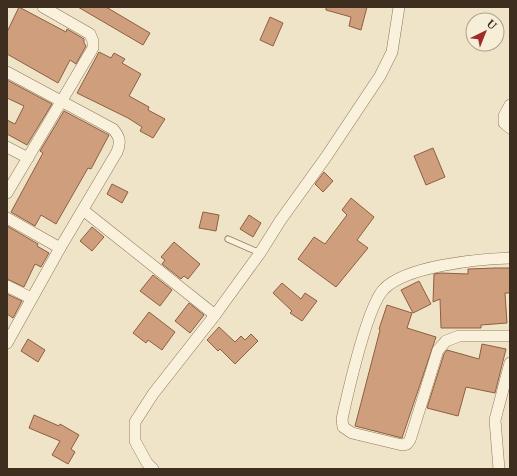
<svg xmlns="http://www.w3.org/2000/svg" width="517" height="476" font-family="Merriweather,serif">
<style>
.building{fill:#cf9f7d;stroke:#8d5f41}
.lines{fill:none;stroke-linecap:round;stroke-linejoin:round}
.lane-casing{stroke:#8d765c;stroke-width:7}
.street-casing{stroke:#8d765c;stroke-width:12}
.lane{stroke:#faf1dc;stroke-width:5.5}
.street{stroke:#faf1dc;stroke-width:11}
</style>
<rect width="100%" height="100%" fill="#f0e4c8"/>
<g class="building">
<path d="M19 7 66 32 67 29 84 39V43L86 46 76 64 70 60 58 83 7 54V32Z"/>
<path d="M78 7H106L150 33 143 45Z"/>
<path d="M326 7H367L361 30 349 26 351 17 326 10Z"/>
<path d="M270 17 283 23 273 46 260 40Z"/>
<path d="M99 52 111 58 114 53 125 59 122 63 141 74 129 96 149 107 148 110 165 119 153 138 140 131 142 127 128 118 77 93Z"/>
<path d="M7 80 52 104 27 145 7 134V120L15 124 24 106 7 98Z"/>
<path d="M64 111 109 135 91 169 88 168 56 224 41 215 35 226 11 212 43 153 40 151Z"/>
<path d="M433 148 445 177 426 185 414 156Z"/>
<path d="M324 172 333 181 323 192 315 184Z"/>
<path d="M112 184 128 192 122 203 107 194Z"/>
<path d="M351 198 374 217 357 240 368 248 336 287 298 259 314 237 325 244 347 215 342 210Z"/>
<path d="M203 212 219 215 216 231 199 228Z"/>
<path d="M249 215 261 223 253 237 240 229Z"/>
<path d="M7 226 38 244 37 246 49 253 41 267 35 264 24 287 7 279Z"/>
<path d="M92 227 104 237 92 251 80 241Z"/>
<path d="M174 242 200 264 188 279 184 276 181 279 162 264 165 260 161 257Z"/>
<path d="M495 268H510V293H505L507 323 481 325V328H441L440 299 433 302 434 274 441 273 468 274V269Z"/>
<path d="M153 275 172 290 160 306 140 291Z"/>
<path d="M419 281 431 304 413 313 401 290Z"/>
<path d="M282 283 301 299 305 293 317 301 302 321 290 313 292 311 273 293Z"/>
<path d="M7 294 22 301 13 318 7 314Z"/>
<path d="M189 303 204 315 190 333 175 321Z"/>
<path d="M387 305 412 313 407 328 436 337 402 438 355 426 380 330 379 329Z"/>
<path d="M149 312 175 332 162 350 148 340 146 343 133 333Z"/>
<path d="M219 327 235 342 241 336 245 340 251 334 258 341 235 364 220 349 218 351 207 340Z"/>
<path d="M28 339 45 350 38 362 21 351Z"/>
<path d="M482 344 506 349 495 393 466 387 458 416 427 408 444 354 447 350 479 359Z"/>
<path d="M34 415 59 426 60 424 79 435 71 449 75 452 68 464 52 455 60 441 29 428Z"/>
</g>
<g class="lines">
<g class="lane-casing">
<path id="lane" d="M228 239 260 253"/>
</g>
<g class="street-casing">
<g id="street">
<path d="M7 72 113 129C120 137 121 142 117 152L60 248"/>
<path d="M510 105 504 116V123L510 128"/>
<path d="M7 147 28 158"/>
<path d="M7 193 93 48V41L90 34 43 7"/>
<path d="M83 210 215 315"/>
<path d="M7 218 60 248 7 343"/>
<path d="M510 258C478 259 406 266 384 289 367 306 348 392 342 419L343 427 352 433 402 445 407 444 410 440 438 350 446 341 459 336H510"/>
<path d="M7 286 31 298"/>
<path d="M153 469 147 463 135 441V422L153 394 215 315 260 253 280 221 326 157 380 76 392 52 399 7"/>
<path d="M499 469 495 420 510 363"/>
</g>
</g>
<use href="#lane" class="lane"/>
<use href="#street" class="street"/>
</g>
<rect width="517" height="476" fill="none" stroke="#3d2e20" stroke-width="16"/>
<g transform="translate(485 32) rotate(43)"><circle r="19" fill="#f7eed8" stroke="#ada18e"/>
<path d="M0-3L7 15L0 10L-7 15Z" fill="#9e2a2b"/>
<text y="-6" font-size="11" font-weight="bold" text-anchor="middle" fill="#3d2e20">U</text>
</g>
</svg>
